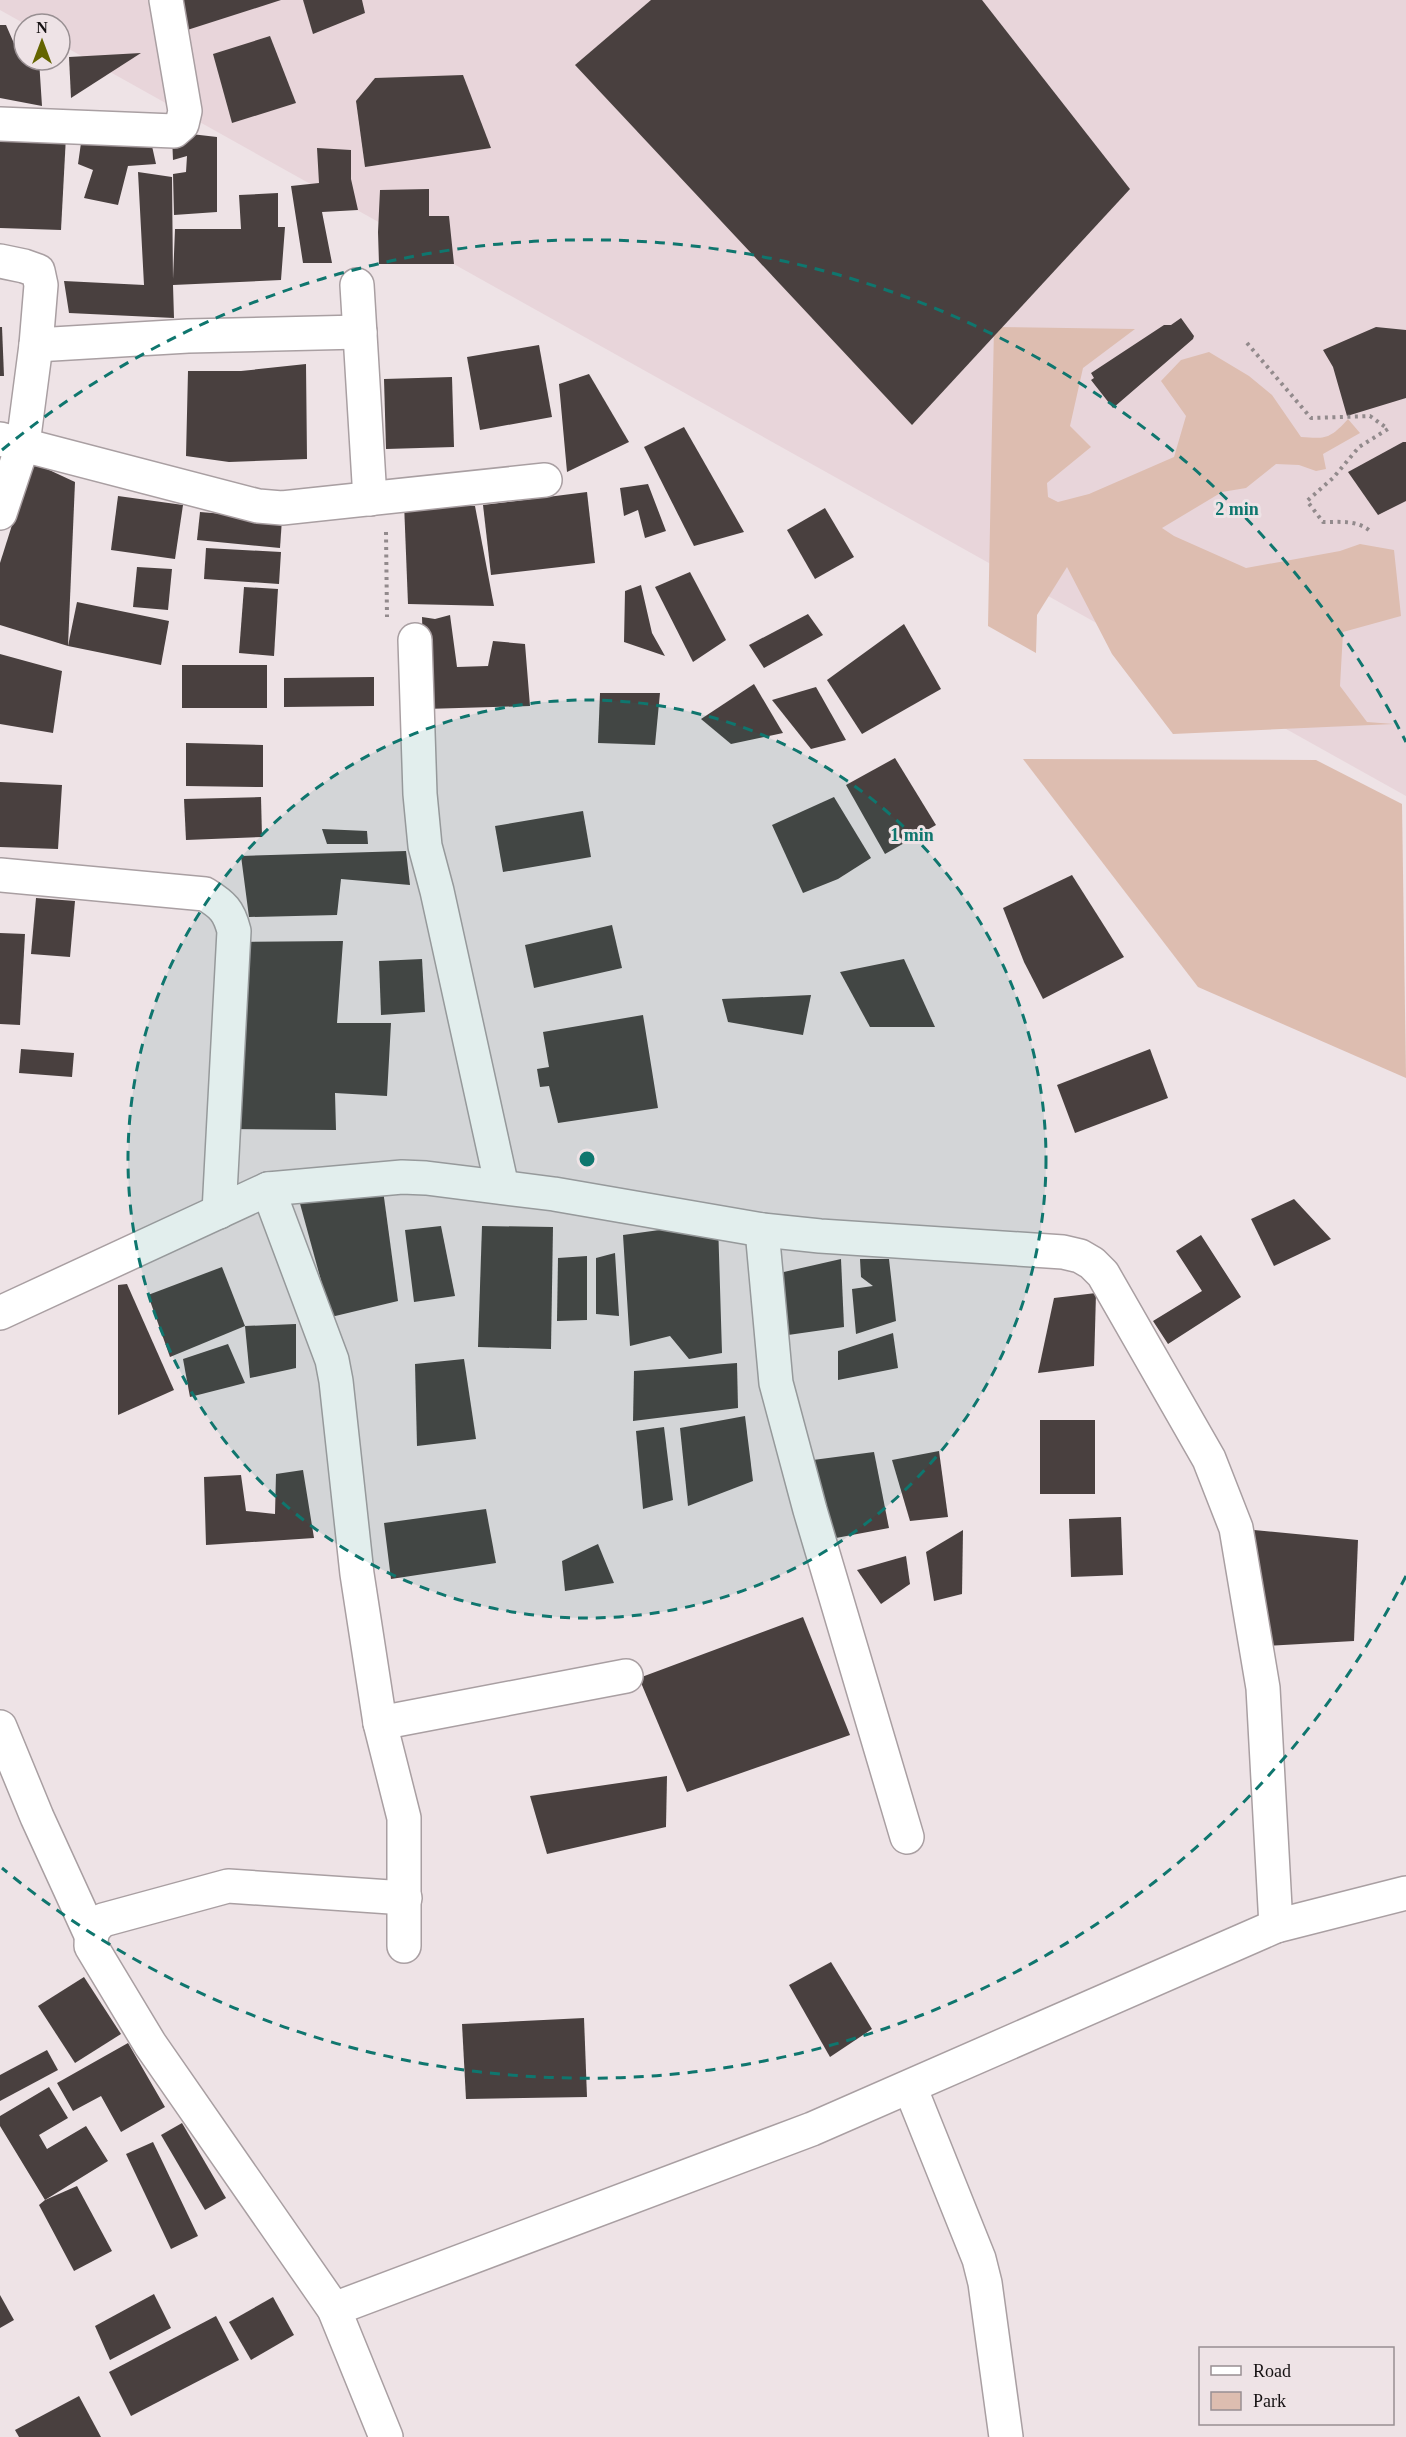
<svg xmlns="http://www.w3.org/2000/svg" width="1406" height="2437" font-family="Georgia,serif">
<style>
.built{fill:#e8d5da}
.green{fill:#ddbdb0}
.building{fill:#49403f}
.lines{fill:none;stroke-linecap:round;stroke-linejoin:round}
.minor-casing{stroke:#a99fa2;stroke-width:36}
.path{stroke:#928a8c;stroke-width:4;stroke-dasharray:3 4.5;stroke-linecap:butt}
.minor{stroke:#fff;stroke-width:33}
.ring{fill:none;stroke:#0f766e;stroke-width:3;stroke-dasharray:10 8}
.centre{fill:#0f766e;stroke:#eee3e6;stroke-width:3}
.ring-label{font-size:18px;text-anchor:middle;font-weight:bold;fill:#0f766e;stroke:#eee3e6;stroke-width:6;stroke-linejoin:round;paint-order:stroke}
</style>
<rect width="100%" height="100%" fill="#eee3e6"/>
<path class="built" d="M0 0H1406V796L60 44V24H25L0 10Z"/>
<g class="green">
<path d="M994 327 1135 329 1083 368 1070 426 1091 447 1047 483 1048 497 1058 502 1089 494 1174 457 1186 416 1161 381 1181 360 1209 352 1249 376 1272 395 1301 437C1326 439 1330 439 1348 419L1360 433 1323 454 1326 469 1316 471 1299 465 1276 464 1246 488 1222 492 1162 528 1174 536 1246 568 1340 551 1360 544 1394 550 1401 616 1343 632 1340 686 1367 722 1394 724 1173 734 1112 654 1067 567 1037 615 1036 653 988 626Z"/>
<path d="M1023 759 1316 760 1402 804 1406 1078 1198 987Z"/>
</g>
<g class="building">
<path d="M173 0H281L181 32Z"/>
<path d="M303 0H362L365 13 313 34Z"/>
<path d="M651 0H982L1130 189 912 425 575 65Z"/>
<path d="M0 25H6L16 48 24 50V60H39L42 106 0 98Z"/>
<path d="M270 36 296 103 232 123 213 54Z"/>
<path d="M141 53 71 98 69 57Z"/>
<path d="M463 75 491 148 365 167 356 101 375 78Z"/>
<path d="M0 132 66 136 61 230 0 228Z"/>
<path d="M191 134 217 137V212L174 215 173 174 186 172 187 156 173 160 172 136Z"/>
<path d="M81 143 152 146 156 164 128 166 118 205 84 198 93 170 78 164Z"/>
<path d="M317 148 351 150V179L358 210 322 212 332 263H303L291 186 319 183Z"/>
<path d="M138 172 172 177 173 279 175 229H241L239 195 278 193V227H285L281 280 173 285 174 318 69 313 64 281 144 285Z"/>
<path d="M429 189V216H449L454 264H379L378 232 380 190Z"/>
<path d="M1181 318 1194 336 1193 339 1113 408 1091 380 1094 378 1091 373 1164 325H1171Z"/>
<path d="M0 327H2L4 376H0Z"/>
<path d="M1376 327 1406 330V398L1347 416 1333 367 1323 350Z"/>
<path d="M539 345 552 417 480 430 467 357Z"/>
<path d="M306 364 307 459 229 462 186 456 188 371H241Z"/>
<path d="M589 374 629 442 567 472 559 384Z"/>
<path d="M452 377 454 447 386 449 384 379Z"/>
<path d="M684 427 744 532 694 546 644 447Z"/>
<path d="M1403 442H1406V501L1378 515 1348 472Z"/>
<path d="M32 462 75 482 68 646 0 625V563Z"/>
<path d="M648 484 666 531 645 538 638 510 624 516 620 488Z"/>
<path d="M587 492 595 563 491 575 483 505Z"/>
<path d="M118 496 183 505 175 559 111 550Z"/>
<path d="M404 503 475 506 494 606 408 604Z"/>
<path d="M825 508 854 557 815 579 787 530Z"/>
<path d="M200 512 282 519 280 548 197 540Z"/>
<path d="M206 548 281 552 279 584 204 579Z"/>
<path d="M137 567 172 569 168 610 133 607Z"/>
<path d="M690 572 726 640 693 662 655 587Z"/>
<path d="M641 585 652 633 665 656 624 642 625 591Z"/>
<path d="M244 587 278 589 274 656 239 653Z"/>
<path d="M77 602 169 621 161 665 68 646Z"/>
<path d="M808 614 823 635 764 668 749 645Z"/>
<path d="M450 615 457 667 488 666 493 641 525 644 530 706 425 709 422 617 435 619Z"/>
<path d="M904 624 941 689 862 734 827 680Z"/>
<path d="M0 654 62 671 53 733 0 724Z"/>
<rect x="182" y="665" width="85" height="43"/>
<path d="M374 677V706L284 707V678Z"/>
<path d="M754 684 783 733 731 744 701 719Z"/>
<path d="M816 687 846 740 811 749 772 700Z"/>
<path d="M600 693H660L655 745 598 743Z"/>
<path d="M186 743 263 745V787L186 786Z"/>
<path d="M895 758 936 825 885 854 846 785Z"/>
<path d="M0 782 62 785 58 849 0 847Z"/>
<path d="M261 797 262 837 186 840 184 799Z"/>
<path d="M834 797 871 858 838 879 803 893 772 825Z"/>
<path d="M583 811 591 857 503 872 495 826Z"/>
<path d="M322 829 367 831 368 844H327Z"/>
<path d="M406 851 410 885 341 879 337 915 249 917 241 856Z"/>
<path d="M1072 875 1124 957 1043 999 1024 962 1003 908Z"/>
<path d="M36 898 75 901 70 957 31 954Z"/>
<path d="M612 925 622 968 534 988 525 945Z"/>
<path d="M0 933 25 934 20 1025 0 1024Z"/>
<path d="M343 941 337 1023H391L387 1096 335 1093 336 1130 223 1129 239 942Z"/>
<path d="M422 959 425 1012 381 1015 379 961Z"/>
<path d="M904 959 935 1027H870L840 972Z"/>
<path d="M811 995 803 1035 728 1022 722 999Z"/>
<path d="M643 1015 658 1108 558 1123 549 1086 540 1087 537 1069 549 1067 543 1032Z"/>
<path d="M21 1049 74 1053 72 1077 19 1073Z"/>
<path d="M1150 1049 1168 1098 1075 1133 1057 1085Z"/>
<path d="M383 1190 398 1301 331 1317 299 1200Z"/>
<path d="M1294 1199 1331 1239 1274 1266 1251 1219Z"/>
<path d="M718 1222 722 1353 689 1359 670 1336 630 1346 623 1235Z"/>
<path d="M441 1226 455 1296 414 1302 405 1230Z"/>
<path d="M482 1226 553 1227 551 1349 478 1347Z"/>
<path d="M1201 1235 1241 1297 1168 1344 1153 1321 1202 1291 1176 1251Z"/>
<path d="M615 1253 619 1316 596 1314V1258Z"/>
<path d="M587 1256V1320L557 1321 558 1258Z"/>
<path d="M841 1259 844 1327 781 1336 775 1274Z"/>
<path d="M860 1259H889L896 1321 856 1334 852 1289 873 1286 861 1277Z"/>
<path d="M222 1267 245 1326 170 1357 148 1295Z"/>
<path d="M127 1284 174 1390 118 1415V1285Z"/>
<path d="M1096 1293 1094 1366 1038 1373 1054 1298Z"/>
<path d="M296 1324V1368L250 1378 245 1326Z"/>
<path d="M893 1333 898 1368 838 1380V1351Z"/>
<path d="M228 1344 245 1383 190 1397 183 1359Z"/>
<path d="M464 1359 476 1439 417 1446 415 1364Z"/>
<path d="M737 1363 738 1408 633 1421 634 1371Z"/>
<path d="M745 1416 753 1481 688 1506 680 1428Z"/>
<rect x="1040" y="1420" width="55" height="74"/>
<path d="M664 1427 673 1500 643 1509 636 1431Z"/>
<path d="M939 1451 948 1517 910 1521 892 1460Z"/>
<path d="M874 1452 889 1528 836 1538 813 1460Z"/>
<path d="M303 1470 314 1538 206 1545 204 1477 241 1475 246 1511 275 1514 276 1474Z"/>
<path d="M486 1509 496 1563 391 1579 384 1523Z"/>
<path d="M1121 1517 1123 1575 1071 1577 1069 1519Z"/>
<path d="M963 1530 962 1594 934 1601 926 1552Z"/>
<path d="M1254 1530 1358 1540 1354 1641 1266 1646Z"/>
<path d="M598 1544 614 1583 565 1591 562 1561Z"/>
<path d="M906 1556 910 1584 881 1604 857 1570Z"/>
<path d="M803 1617 850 1735 687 1792 639 1678Z"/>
<path d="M667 1776 666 1827 547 1854 530 1796Z"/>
<path d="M831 1962 872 2029 830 2057 789 1985Z"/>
<path d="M84 1977 121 2034 75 2063 38 2006Z"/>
<path d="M584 2018 587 2097 466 2099 462 2024Z"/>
<path d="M128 2043 165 2107 121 2132 101 2096 73 2111 57 2083Z"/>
<path d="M47 2050 58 2070 0 2101V2075Z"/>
<path d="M49 2087 68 2118 39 2135 47 2149 86 2126 108 2161 45 2200 0 2126V2116Z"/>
<path d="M182 2123 226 2198 205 2210 161 2135Z"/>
<path d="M153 2142 198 2236 171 2249 126 2154Z"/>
<path d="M77 2186 112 2251 74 2271 39 2205 45 2200Z"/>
<path d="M154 2294 171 2328 110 2360 95 2326Z"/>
<path d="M0 2295 14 2320 0 2328Z"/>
<path d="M273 2297 294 2335 251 2360 229 2322Z"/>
<path d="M216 2316 239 2360 131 2416 109 2372Z"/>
<path d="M79 2396 101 2437H19L15 2430Z"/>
</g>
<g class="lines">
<g class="minor-casing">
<g id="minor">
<path d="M0 124 174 131 182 124 185 111 166 0"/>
<path d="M0 261 24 266 38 271 41 285 36 345 23 444 0 513"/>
<path d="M357 285 370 499"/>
<path d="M36 345 188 336 360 332"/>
<path d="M0 439 258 506 282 508 545 480"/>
<path d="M415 640 420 794 425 846 437 891 502 1187"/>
<path d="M0 875 205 894C223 905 229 911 234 931L219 1212"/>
<path d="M268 1189 332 1360 336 1381 357 1574 380 1723 404 1818V1946"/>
<path d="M762 1230 776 1383 810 1510 907 1837"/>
<path d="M0 1313 268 1189 402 1177 426 1178 554 1194 762 1230 820 1236 1063 1252 1080 1256 1092 1263 1103 1274 1209 1459 1236 1528 1263 1688 1276 1926"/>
<path d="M380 1723 626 1676"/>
<path d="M0 1727 37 1817 91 1935"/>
<path d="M910 2087 979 2259 985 2283 1006 2437"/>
<path d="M334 2309 812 2129 1276 1926 1406 1893"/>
<path d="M386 2437 334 2309 150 2044 91 1946C91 1933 93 1928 103 1920L228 1886 405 1898"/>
</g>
</g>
<g class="path">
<path d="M1247 343 1311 418 1370 416 1388 429 1359 447 1333 478 1307 501 1323 522C1340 522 1357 520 1370 531"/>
<path d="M386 532 387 617"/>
</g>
<use href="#minor" class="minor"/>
</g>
<circle cx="587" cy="1159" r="459" fill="#0f766e" fill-opacity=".12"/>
<g class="ring">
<circle cx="587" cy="1159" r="459"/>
<path d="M1406 1576A919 919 0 0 1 2 1868M2 450A919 919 0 0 1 1406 742"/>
</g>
<circle cx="587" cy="1159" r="9" class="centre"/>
<g class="ring-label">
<text x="1237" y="515">2 min</text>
<text x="912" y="841">1 min</text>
</g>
<rect x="1199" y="2347" width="195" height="78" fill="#eee3e6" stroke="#988f92" stroke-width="1.5"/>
<rect x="1211" y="2366" width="30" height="9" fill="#ffffff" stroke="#988f92" stroke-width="1.5"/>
<text x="1253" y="2377" font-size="18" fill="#161213">Road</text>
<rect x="1211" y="2392" width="30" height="18" fill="#ddbdb0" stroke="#988f92" stroke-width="1.5"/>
<text x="1253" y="2407" font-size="18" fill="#161213">Park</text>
<g transform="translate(42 42)"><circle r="28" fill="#eee3e6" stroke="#988f92" stroke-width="1.5"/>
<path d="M0-4.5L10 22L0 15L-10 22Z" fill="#646500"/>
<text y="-9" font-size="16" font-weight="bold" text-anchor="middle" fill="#161213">N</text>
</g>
</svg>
